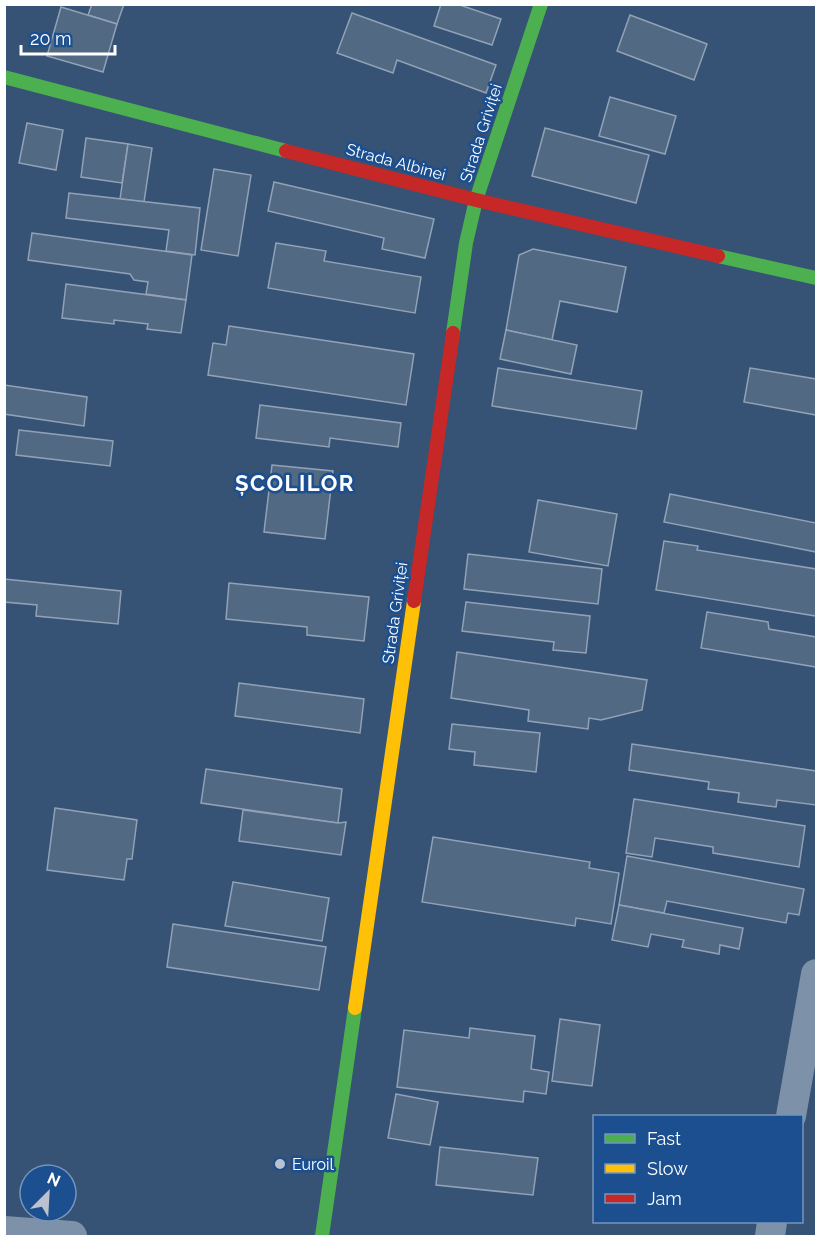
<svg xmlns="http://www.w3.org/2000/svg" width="821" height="1241" font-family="Raleway,sans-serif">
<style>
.building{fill:#526984;stroke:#92a2b6;stroke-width:1.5}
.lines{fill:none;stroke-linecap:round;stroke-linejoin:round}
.street{stroke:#7d92a8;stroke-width:30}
.fast{stroke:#4caf50;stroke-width:14}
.slow{stroke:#ffc107;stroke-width:14}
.jam{stroke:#c62828;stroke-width:14}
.poi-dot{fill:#b9c2ce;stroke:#1b4f8f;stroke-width:2}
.labels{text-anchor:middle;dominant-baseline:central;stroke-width:5;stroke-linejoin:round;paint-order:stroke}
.street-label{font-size:16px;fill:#fff;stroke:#1b4f8f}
.poi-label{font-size:16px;fill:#fff;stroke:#1b4f8f;text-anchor:start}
.district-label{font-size:22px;font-weight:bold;letter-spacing:1.5px;fill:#fff;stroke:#1b4f8f}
</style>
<rect width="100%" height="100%" fill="#365274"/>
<g class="building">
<path d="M92 4H124L117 24 88 15Z"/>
<path d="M441 4H457L501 19 492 45 434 26Z"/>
<path d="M61 7 117 24 103 72 47 56Z"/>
<path d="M352 13 496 65 486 93 397 60 393 73 337 53Z"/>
<path d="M630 15 707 44 694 80 617 51Z"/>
<path d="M610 97 676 116 665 154 599 136Z"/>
<path d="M27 123 63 130 56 170 19 163Z"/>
<path d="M545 128 649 155 636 203 532 176Z"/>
<path d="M86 138 128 144 122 183 81 177Z"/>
<path d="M128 144 152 148 144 202 120 199Z"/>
<path d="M214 169 251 175 238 256 201 250Z"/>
<path d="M274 182 434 219 425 258 382 249 384 238 268 211Z"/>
<path d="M69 193 200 208 195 255 166 251 169 230 66 218Z"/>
<path d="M32 233 192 255 186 300 146 294 148 282 134 280 130 274 28 260Z"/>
<path d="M276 243 326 251 324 261 421 277 415 313 268 288Z"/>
<path d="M533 249 626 267 617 312 560 301 552 340 506 330 519 255Z"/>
<path d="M66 284 186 300 181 333 147 329 148 324 114 320V324L62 318Z"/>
<path d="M229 326 414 354 406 405 208 375 213 343 226 345Z"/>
<path d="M506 330 577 345 571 374 500 359Z"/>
<path d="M498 368 642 391 636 429 492 406Z"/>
<path d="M750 368 816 379V415L744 402Z"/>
<path d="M4 385 87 397 84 426 4 414Z"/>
<path d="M260 405 401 423 398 447 330 438 329 447 256 438Z"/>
<path d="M19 430 113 441 110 466 16 455Z"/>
<path d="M272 465 333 471 325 539 264 532Z"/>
<path d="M670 494 816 523V552L664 522Z"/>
<path d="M538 500 617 514 608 566 529 552Z"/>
<path d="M664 541 698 546 697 550 816 569V616L656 590Z"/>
<path d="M468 554 602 569 598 604 464 589Z"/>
<path d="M4 579 121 591 118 624 36 616 37 605 4 602Z"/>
<path d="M229 583 369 597 364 641 307 635V627L226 619Z"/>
<path d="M466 602 590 616 586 653 553 650 554 642 462 631Z"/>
<path d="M707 612 768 622 769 629 816 637V667L701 648Z"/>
<path d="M457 652 647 680 642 710 601 720 589 718 588 729 528 721 529 710 451 698Z"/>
<path d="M239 683 364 699 360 733 235 716Z"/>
<path d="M452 724 540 733 536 772 474 765 475 752 449 749Z"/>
<path d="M632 744 816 771V805L777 800 776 807 738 802 739 793 708 789 709 782 629 770Z"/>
<path d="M206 769 342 789 338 823 201 803Z"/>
<path d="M634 799 805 826 799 867 713 853V847L655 838 652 857 626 853Z"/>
<path d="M55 808 137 820 132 859H127L124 880 47 870Z"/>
<path d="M243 810 338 823 346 822 341 855 239 841Z"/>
<path d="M433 837 590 862 589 868 619 873 611 924 576 918 575 926 422 902Z"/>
<path d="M627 856 804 889 799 915 788 913 786 923 667 901 664 913 619 905Z"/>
<path d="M233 882 329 898 322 941 225 926Z"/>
<path d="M619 905 743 928 739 949 720 945 719 954 682 947 684 940 651 934 648 947 612 940Z"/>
<path d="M173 924 326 947 319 990 167 967Z"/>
<path d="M560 1019 600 1025 592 1086 552 1081Z"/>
<path d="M470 1028 535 1036 531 1069 549 1072 546 1094 524 1091 523 1102 397 1087 404 1030 469 1038Z"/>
<path d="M396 1094 438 1102 430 1145 388 1138Z"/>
<path d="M440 1147 538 1158 533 1195 436 1185Z"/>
</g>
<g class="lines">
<g class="street">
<path d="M791 1116 816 974"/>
<path d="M4 1231 72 1236"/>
<path d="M770 1236 772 1222"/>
</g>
<g class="fast">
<path d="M4 77 286 151"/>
<path d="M718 256 816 278"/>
<path d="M453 333 466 243 476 200 541 4"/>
<path d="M322 1236 355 1008"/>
</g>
<path class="slow" d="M355 1008 414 601"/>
<g class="jam">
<path d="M286 151 476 200 718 256"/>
<path d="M414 601 453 333"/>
</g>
</g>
<circle class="poi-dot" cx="280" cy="1164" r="6"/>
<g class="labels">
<g class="street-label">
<text transform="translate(481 133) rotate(-72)">Strada Griviței</text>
<text transform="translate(396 162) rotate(15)">Strada Albinei</text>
<text transform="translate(395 613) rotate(-82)">Strada Griviței</text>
</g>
<g class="poi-label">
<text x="292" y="1164">Euroil</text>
</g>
<g class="district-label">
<text x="295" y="483">ȘCOLILOR</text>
</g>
</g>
<rect width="821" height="1241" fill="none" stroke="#ffffff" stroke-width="12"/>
<rect x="593" y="1115" width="210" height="108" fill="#1b4f8f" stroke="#7695bc" stroke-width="1.5"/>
<rect x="605" y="1134" width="30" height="9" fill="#4caf50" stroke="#7695bc" stroke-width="1.5"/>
<text x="647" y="1145" font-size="18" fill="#ffffff">Fast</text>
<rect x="605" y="1164" width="30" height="9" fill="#ffc107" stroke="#7695bc" stroke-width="1.5"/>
<text x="647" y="1175" font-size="18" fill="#ffffff">Slow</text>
<rect x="605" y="1194" width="30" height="9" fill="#c62828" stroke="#7695bc" stroke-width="1.5"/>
<text x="647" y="1205" font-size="18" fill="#ffffff">Jam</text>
<g transform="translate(48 1193) rotate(24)"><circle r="28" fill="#1b4f8f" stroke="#7695bc" stroke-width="1.5"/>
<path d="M0-4.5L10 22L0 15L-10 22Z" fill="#b9c2ce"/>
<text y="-9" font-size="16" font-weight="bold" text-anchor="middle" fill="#ffffff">N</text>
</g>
<path d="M21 45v9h94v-9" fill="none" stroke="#ffffff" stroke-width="3"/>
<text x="30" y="45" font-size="18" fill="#ffffff" stroke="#1b4f8f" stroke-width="4.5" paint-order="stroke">20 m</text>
</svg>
